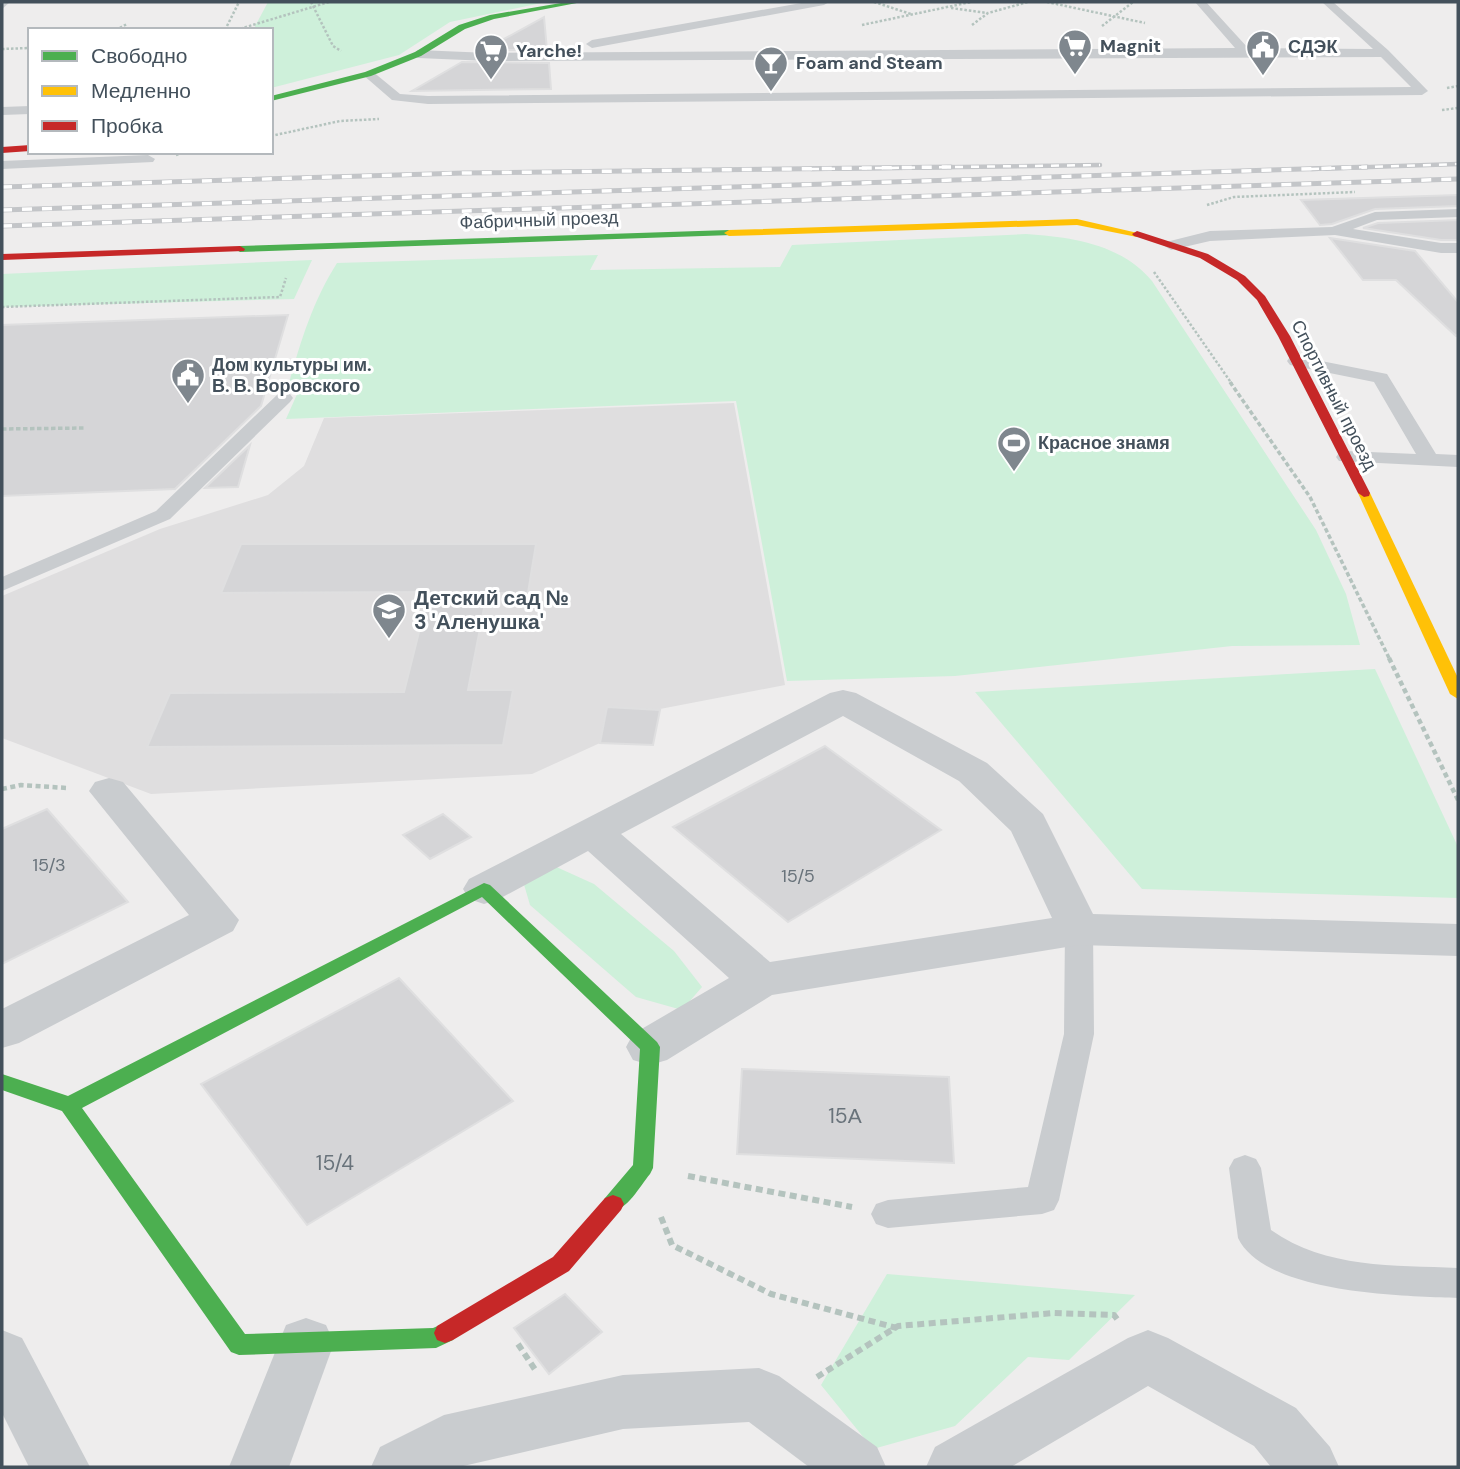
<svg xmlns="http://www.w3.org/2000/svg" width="1460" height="1469" font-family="'DM Sans',sans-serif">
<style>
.education{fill:#dfdedf}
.green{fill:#cef0da}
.building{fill:#d5d5d7;stroke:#dfdfe0;stroke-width:2}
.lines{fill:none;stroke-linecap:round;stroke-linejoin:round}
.path-far3{stroke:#b4c3be;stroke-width:2.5;stroke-dasharray:2.5 2;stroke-linecap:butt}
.path-far2{stroke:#b4c3be;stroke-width:3.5;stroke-dasharray:4.5 2.5;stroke-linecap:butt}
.path-far1{stroke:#b4c3be;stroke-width:4.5;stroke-dasharray:5 3.5;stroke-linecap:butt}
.path{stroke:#b4c3be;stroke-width:6;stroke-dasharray:7 4.5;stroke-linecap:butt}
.lane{fill:#c9cccf;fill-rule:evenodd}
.street{fill:#c9cccf;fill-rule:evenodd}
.fast{fill:#4caf50;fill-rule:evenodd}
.slow{fill:#ffc107;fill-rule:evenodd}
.jam{fill:#c62828;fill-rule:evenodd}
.rail-far1-casing{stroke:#c3c5c8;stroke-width:4.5}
.rail-casing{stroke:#c3c5c8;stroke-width:5}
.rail-far1{stroke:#fff;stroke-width:2.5;stroke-dasharray:8;stroke-linecap:butt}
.rail{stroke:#fff;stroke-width:3.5;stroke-dasharray:10;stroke-linecap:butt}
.labels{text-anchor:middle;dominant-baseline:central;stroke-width:6;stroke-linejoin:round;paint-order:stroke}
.far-poi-label{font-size:18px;font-weight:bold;fill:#43505b;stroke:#fff;text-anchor:start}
.far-street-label{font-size:18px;fill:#43505b;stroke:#fff}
.number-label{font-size:18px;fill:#69737b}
.poi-label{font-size:21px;font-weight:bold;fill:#43505b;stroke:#fff;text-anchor:start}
.near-number-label{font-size:21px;fill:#69737b}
</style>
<rect width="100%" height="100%" fill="#eeeded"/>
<path class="education" d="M734 403 785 685 660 709 653 745 600 743 532 774 151 794 2 738V596L160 529 268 495 304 466 324 418Z"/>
<g class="green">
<path d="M268 2H546L450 22 399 55 271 88V30H253Z"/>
<path d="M1026 234C1072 237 1121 244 1152 281L1316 530 1346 594 1360 645 1232 646 955 676 787 681 736 401 286 419 302 383H289C301 340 313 301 337 263L598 255 590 270 780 267 792 245Z"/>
<path d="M312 260 294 299 2 307V274Z"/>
<path d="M1375 669 1458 847V898L1142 889 975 692Z"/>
<path d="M552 865 594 884 674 951 702 987 682 1010 636 997 530 905 523 881Z"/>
<path d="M887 1274 1135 1295 1069 1360 1028 1357 955 1426 873 1449 821 1385Z"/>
</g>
<g class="building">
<path d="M544 17 547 50H484Z"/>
<path d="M462 62 549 63 551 89 412 91Z"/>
<path d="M1458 195V206L1375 209 1332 224 1320 225 1301 200Z"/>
<path d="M1458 220V240H1441L1363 228 1378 223Z"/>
<path d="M1330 238 1415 251 1458 302V334L1456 336 1396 280H1363Z"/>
<path d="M288 315 261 406 175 489 2 496V325Z"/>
<path d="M250 445 238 487 205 488Z"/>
<path d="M241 544H536L528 593H487L468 690H513L503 745 147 747 170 693 404 692 429 592 221 593Z"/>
<path d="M607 707 660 710 653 745 600 743Z"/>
<path d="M825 746 941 830 788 922 673 827Z"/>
<path d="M47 809 128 902 2 964V829Z"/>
<path d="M443 814 471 837 430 859 403 835Z"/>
<path d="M399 978 513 1101 307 1225 201 1084Z"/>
<path d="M742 1069 949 1077 954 1163 737 1154Z"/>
<path d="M565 1294 602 1332 549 1374 514 1328Z"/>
</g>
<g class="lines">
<g class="path-far3">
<path d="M311 2 333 46 341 51"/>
<path d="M874 2 911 14"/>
<path d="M1047 2 1145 23"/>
<path d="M951 8 987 13"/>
<path d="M862 25 971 2"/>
<path d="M972 25 988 13 1028 2"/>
<path d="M1102 26 1133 2"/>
<path d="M116 30 127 24"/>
<path d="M225 30 239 2"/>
<path d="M236 30 329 2"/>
<path d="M2 49 30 48"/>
<path d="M1447 88 1458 86"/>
<path d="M1442 110 1458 108"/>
<path d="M271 136 340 121 379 119"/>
<path d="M176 155 188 152"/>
<path d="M1207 205 1234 197 1355 192"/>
<path d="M1154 272 1232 384"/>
<path d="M2 307 280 297 286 278"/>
</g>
<g class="path-far2">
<path d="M1230 382 1310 497 1390 660"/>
<path d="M2 429 85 428"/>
</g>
<g class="path-far1">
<path d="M1389 658 1458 800"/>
<path d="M2 789 21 785 67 788"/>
</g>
<g class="path">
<path d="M688 1176 852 1207"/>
<path d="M661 1217 672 1245 771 1294 897 1328"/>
<path d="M518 1344 536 1371"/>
<path d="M817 1377 898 1326 1054 1313 1114 1315 1117 1319"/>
</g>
<g class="lane">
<path d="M2 2H10L2 9Z"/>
<path d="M807 2H829L824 5 592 48 586 44 592 40Z"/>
<path d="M1195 2H1206L1248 48 1373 49 1322 2H1333L1388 50 1428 91 1422 95 428 104 392 100 362 74 372 71 400 94 428 96 1411 87 1381 57 489 61 418 58 412 54 418 50 489 53 1235 48Z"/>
<path d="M30 106V114L2 115V107Z"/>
<path d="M148 155 155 159 153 162 2 169V161Z"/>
<path d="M1458 209V217L1377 220 1353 229 1441 243H1458V253H1441L1335 235 1210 241 1171 250 1163 245 1166 242 1210 231 1332 227 1375 212Z"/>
<path d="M1296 356 1387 374 1436 454 1458 455V467L1339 461 1336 457 1339 453 1346 451 1416 454 1374 382 1290 365 1287 361 1290 357Z"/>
<path d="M284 393 290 394 293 398 290 402 170 519 2 591V577L156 511 278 394Z"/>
<path d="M1079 919 1089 922 1093 929 1094 1034 1059 1200 1054 1210 1042 1214 888 1228 876 1224 871 1214 876 1204 888 1200 1028 1187 1064 1034 1065 929 1069 922Z"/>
<path d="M1245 1155 1256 1159 1261 1168 1271 1230C1326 1269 1394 1265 1458 1268V1298C1404 1296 1265 1294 1238 1238L1229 1168 1234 1159Z"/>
</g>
<g class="street">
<path d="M843 690 856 693 987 763 1043 814 1093 914 1458 924V956L1079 945 772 995 667 1060 650 1065 633 1060 626 1047 633 1034 729 978 588 851 499 899 484 904 469 899 463 889 469 879 830 693ZM843 716 959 781 1011 831 1052 918 770 962 621 834Z"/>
<path d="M109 778 123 782 239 920 233 931 19 1043 2 1048V1009L189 915 89 791 95 782Z"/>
<path d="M306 1318 326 1325 334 1343 289 1467H229L286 1325Z"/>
<path d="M2 1330 22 1338 90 1467H29L2 1413Z"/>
<path d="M1148 1330 1168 1338 1296 1408 1330 1447 1339 1467H1271L1254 1446 1148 1386 1011 1467H926L935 1447 1128 1338Z"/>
<path d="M759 1368 779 1376 877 1447 886 1467H809L749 1422 623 1429 459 1467H371L380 1447 444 1415 623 1375Z"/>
</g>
<g class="fast">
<path d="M567 2H582L494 19 465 29 421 56 371 76 271 101V96L365 72 415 52 459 25 490 15Z"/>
<path d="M729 230 734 233 732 235 240 252 235 249 240 246Z"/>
<path d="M484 883 490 885 657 1042 660 1047 653 1168 650 1174C639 1187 624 1217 605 1210L602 1204 605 1198 633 1165 640 1049 482 897 82 1108 245 1334 433 1328 445 1323 453 1326 456 1333 453 1340 436 1348 239 1355 231 1352 62 1111 2 1090V1074L68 1096Z"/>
</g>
<g class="slow">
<path d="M1077 219 1142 234 1137 237 1077 225 729 236 724 233 729 230Z"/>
<path d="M1364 489 1370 493 1458 678V699L1450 694 1358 493Z"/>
</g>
<g class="jam">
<path d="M30 145V151L2 153V147Z"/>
<path d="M1137 231 1208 254 1245 276 1265 296 1290 336 1370 493 1369 496 1364 497 1358 493 1278 336 1257 300 1237 280 1200 258 1134 236 1132 234Z"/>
<path d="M240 246 245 249 244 251 2 260V254Z"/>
<path d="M613 1195 621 1198 624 1204 621 1210 569 1271 453 1340 445 1343 437 1340 434 1333 437 1326 553 1257 605 1198Z"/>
</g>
<g class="rail-far1-casing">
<g id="rail-far1">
<path d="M811 169 1100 165"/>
<path d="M1311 169 1458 164"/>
</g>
</g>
<g class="rail-casing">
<g id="rail">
<path d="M2 187 464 173 951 167"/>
<path d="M2 210 1367 167"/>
<path d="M2 226 1458 179"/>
</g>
</g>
<use href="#rail-far1" class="rail-far1"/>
<use href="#rail" class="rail"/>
</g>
<defs>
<g id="supermarket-pin" transform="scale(1.75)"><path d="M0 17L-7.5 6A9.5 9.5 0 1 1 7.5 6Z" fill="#7f878e" stroke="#fff"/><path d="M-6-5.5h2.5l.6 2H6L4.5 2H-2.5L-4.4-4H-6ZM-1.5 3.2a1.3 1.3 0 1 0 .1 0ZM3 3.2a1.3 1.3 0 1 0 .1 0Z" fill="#fff"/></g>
<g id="civic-pin" transform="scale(1.75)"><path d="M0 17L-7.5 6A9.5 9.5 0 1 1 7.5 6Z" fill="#7f878e" stroke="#fff"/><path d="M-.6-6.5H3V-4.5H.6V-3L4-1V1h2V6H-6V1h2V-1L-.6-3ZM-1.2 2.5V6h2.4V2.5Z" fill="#fff"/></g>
<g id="bar-pin" transform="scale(1.75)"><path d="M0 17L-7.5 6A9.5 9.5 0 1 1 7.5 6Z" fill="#7f878e" stroke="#fff"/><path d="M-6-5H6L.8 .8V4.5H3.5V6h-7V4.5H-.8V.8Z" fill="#fff"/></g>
<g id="stadium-pin" transform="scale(1.75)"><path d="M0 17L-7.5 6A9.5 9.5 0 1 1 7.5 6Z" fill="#7f878e" stroke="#fff"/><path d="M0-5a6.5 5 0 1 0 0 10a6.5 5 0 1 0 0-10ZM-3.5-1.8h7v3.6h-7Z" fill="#fff"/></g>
<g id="school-pin" transform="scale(1.75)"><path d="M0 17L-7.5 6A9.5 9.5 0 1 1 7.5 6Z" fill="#7f878e" stroke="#fff"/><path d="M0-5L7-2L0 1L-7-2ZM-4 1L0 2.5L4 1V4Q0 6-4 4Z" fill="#fff"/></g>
</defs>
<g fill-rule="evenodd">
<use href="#supermarket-pin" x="1075" y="46"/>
<use href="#civic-pin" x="1263" y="47"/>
<use href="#supermarket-pin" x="491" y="51"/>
<use href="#bar-pin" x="771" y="63"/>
<use href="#civic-pin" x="188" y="375"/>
<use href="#stadium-pin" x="1014" y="443"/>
<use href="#school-pin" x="389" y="610"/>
</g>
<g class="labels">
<g class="far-poi-label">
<text x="1100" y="46">Magnit</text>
<text x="1288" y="47">СДЭК</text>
<text x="516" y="51">Yarche!</text>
<text x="796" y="63">Foam and Steam</text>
<text x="212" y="365">Дом культуры им.<tspan x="212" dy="21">В. В. Воровского</tspan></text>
<text x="1038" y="443">Красное знамя</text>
</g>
<g class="far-street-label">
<text transform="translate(539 220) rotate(-2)">Фабричный проезд</text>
<text transform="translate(1334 395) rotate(63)">Спортивный проезд</text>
</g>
<g class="number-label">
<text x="49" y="865">15/3</text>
<text x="798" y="876">15/5</text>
</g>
<g class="poi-label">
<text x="414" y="598">Детский сад №<tspan x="414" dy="24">3 'Аленушка'</tspan></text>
</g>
<g class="near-number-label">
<text x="845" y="1116">15А</text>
<text x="335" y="1163">15/4</text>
</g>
</g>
<rect width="1460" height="1469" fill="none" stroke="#43505b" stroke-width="7"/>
<rect x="28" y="28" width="245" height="126" fill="#ffffff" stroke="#b4b9bd" stroke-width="2"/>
<rect x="42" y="51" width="35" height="10" fill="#4caf50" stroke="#b4b9bd" stroke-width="2"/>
<text x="91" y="63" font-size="21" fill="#43505b">Свободно</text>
<rect x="42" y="86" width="35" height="10" fill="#ffc107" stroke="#b4b9bd" stroke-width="2"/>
<text x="91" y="98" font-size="21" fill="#43505b">Медленно</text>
<rect x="42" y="121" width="35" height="10" fill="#c62828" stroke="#b4b9bd" stroke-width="2"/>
<text x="91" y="133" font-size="21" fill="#43505b">Пробка</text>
</svg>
